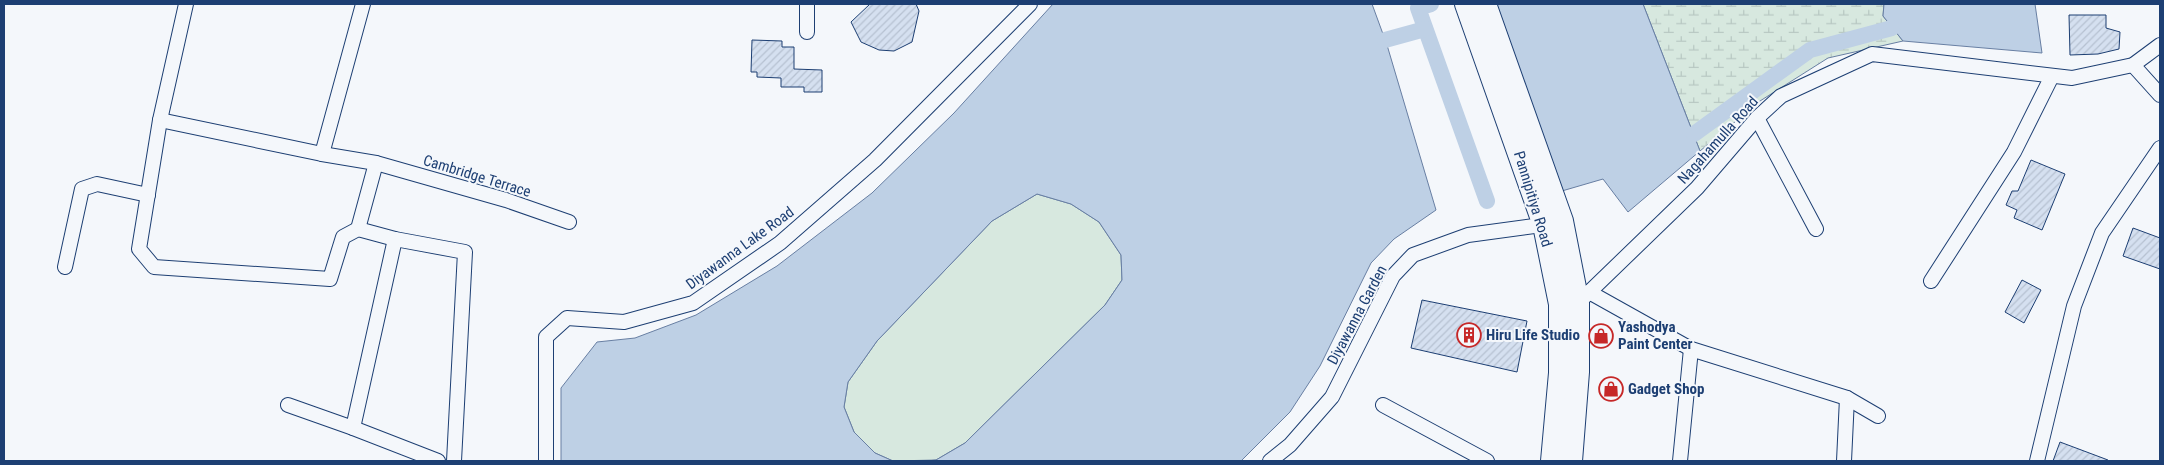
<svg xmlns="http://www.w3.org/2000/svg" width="2164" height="465" font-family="'Roboto Condensed',sans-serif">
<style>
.grass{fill:#d7e8df;stroke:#687fa3}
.wetland{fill:url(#wetland-marsh);stroke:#687fa3}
.water{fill:#bed0e5;stroke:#687fa3}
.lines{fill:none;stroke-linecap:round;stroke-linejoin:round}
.canal{stroke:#bed0e5;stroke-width:16}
.building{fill:url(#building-hatch);stroke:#1d3f73}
.minor-casing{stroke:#1d3f73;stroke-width:16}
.primary-casing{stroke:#1d3f73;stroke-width:24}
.minor{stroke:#f4f7fb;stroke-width:14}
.primary{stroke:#f4f7fb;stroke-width:22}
.labels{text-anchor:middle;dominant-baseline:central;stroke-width:4;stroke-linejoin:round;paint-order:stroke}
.street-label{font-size:15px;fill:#1d3f73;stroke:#f4f7fb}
.poi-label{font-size:15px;font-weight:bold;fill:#1d3f73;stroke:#f4f7fb;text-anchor:start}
</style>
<defs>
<pattern id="wetland-marsh" width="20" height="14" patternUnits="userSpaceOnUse" patternTransform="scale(1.25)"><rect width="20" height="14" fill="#d7e8df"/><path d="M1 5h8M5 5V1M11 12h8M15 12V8" fill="none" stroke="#b8c8c3"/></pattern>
<pattern id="building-hatch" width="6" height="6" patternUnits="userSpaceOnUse" patternTransform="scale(1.25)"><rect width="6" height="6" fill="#d5e0f0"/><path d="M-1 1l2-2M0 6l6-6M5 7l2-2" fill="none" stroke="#b6c1d1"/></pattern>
</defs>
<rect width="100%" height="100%" fill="#f4f7fb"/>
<path class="grass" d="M1037 194 1071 204 1099 222 1121 255 1122 280 1105 305 965 443 936 460 893 461 875 453 854 432 844 407 848 382 877 341 992 221Z"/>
<path class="wetland" d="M1643 4H1884L1883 16 1903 41 1828 58 1760 101 1700 151Z"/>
<g class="water">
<path d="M1053 4H1372L1387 45 1436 210 1394 239 1371 263 1320 366 1290 412 1241 461H927L936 460 965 443 1105 305 1122 280 1121 255 1099 222 1071 204 1037 194 992 221 877 341 848 382 844 407 854 432 875 453 893 461H561V388L597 342 635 338 696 315 777 266 872 193 954 113Z"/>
<path d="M1490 4H1643L1700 151 1628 212 1603 179 1555 193Z"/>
<path d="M1884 4H2035L2042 53 1903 41 1883 16Z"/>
</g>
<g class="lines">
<g class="canal">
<path d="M1431 4 1418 8 1487 201"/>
<path d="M1385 40 1425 29"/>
<path d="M1694 134 1810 50 1892 28"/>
</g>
</g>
<g class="building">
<path d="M870 4H916L919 11 912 42 894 51 879 50 861 42 851 22Z"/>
<path d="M2069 15H2106V28L2120 32 2119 49 2098 54 2070 55Z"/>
<path d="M752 40 782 41V47H794V69L822 70V92H804V87H781V78L757 77V72H751Z"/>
<path d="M2031 160 2065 174 2042 230 2014 218 2017 210 2006 205 2012 191H2018Z"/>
<path d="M2133 228 2160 238V269L2123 256Z"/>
<path d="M2022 280 2041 290 2024 323 2005 312Z"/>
<path d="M1422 300 1527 321 1517 372 1411 348Z"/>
<path d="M2060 442 2108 460V461H2053Z"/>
</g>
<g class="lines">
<g class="minor-casing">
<g id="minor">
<path d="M186 4 160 120 139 249 154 267 330 279 343 237 358 229 395 239 465 252 454 461"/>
<path d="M807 4V32"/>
<path d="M2133 65 2160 95"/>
<path d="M1757 118 1816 229"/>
<path d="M160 120 322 154 376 163 506 200 569 222"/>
<path d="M322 154 363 4"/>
<path d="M358 229 376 163"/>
<path d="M65 267 82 189 97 184 148 195"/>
<path d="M1931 281 2014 152 2052 76"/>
<path d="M1589 292 1691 349 1847 398 1878 416"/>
<path d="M1574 303H1578L1697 188 1757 118 1781 96 1872 54 2072 78 2133 65 2160 45"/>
<path d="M288 405 353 428 438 461"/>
<path d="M1383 405 1487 461"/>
<path d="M353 428 395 239"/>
<path d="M546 461V337L567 318 624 322 693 303 780 243 875 160 1030 4"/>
<path d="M1270 461 1290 445 1332 397 1393 276 1413 255 1468 235 1549 224"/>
<path d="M1680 461 1691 349"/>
<path d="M1844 461 1847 398"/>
<path d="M2037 461 2074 306 2102 233 2160 148"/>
</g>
</g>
<g class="primary-casing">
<g id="primary">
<path d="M1466 4 1544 225 1560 304V373L1552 461"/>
<path d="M1485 4 1562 221 1578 303V372L1571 461"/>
</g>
</g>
<use href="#minor" class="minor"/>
<use href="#primary" class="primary"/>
</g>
<defs>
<g id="building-ring" transform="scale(1.25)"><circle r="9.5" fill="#f4f7fb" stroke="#c62828" stroke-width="1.5"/><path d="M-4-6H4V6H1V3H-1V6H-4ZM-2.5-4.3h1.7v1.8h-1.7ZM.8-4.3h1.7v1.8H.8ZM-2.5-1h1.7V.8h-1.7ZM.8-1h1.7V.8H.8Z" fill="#c62828"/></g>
<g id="shop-ring" transform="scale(1.25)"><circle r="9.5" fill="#f4f7fb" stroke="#c62828" stroke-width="1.5"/><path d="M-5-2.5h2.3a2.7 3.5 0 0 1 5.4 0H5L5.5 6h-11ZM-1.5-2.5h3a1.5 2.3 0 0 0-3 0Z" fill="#c62828"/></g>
</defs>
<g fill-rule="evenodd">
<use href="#building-ring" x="1469" y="335"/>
<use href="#shop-ring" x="1601" y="336"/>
<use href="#shop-ring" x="1611" y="389"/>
</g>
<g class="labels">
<g class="street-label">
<text transform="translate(1718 140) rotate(-48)">Nagahamulla Road</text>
<text transform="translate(477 176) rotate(17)">Cambridge Terrace</text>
<text transform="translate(1533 199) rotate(73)">Pannipitiya Road</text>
<text transform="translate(740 248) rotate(-36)">Diyawanna Lake Road</text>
<text transform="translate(1357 315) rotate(-62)">Diyawanna Garden</text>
</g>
<g class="poi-label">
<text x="1618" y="327">Yashodya<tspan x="1618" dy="17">Paint Center</tspan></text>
<text x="1486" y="335">Hiru Life Studio</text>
<text x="1628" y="389">Gadget Shop</text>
</g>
</g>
<rect width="2164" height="465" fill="none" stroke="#1d3f73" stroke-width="10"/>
</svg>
